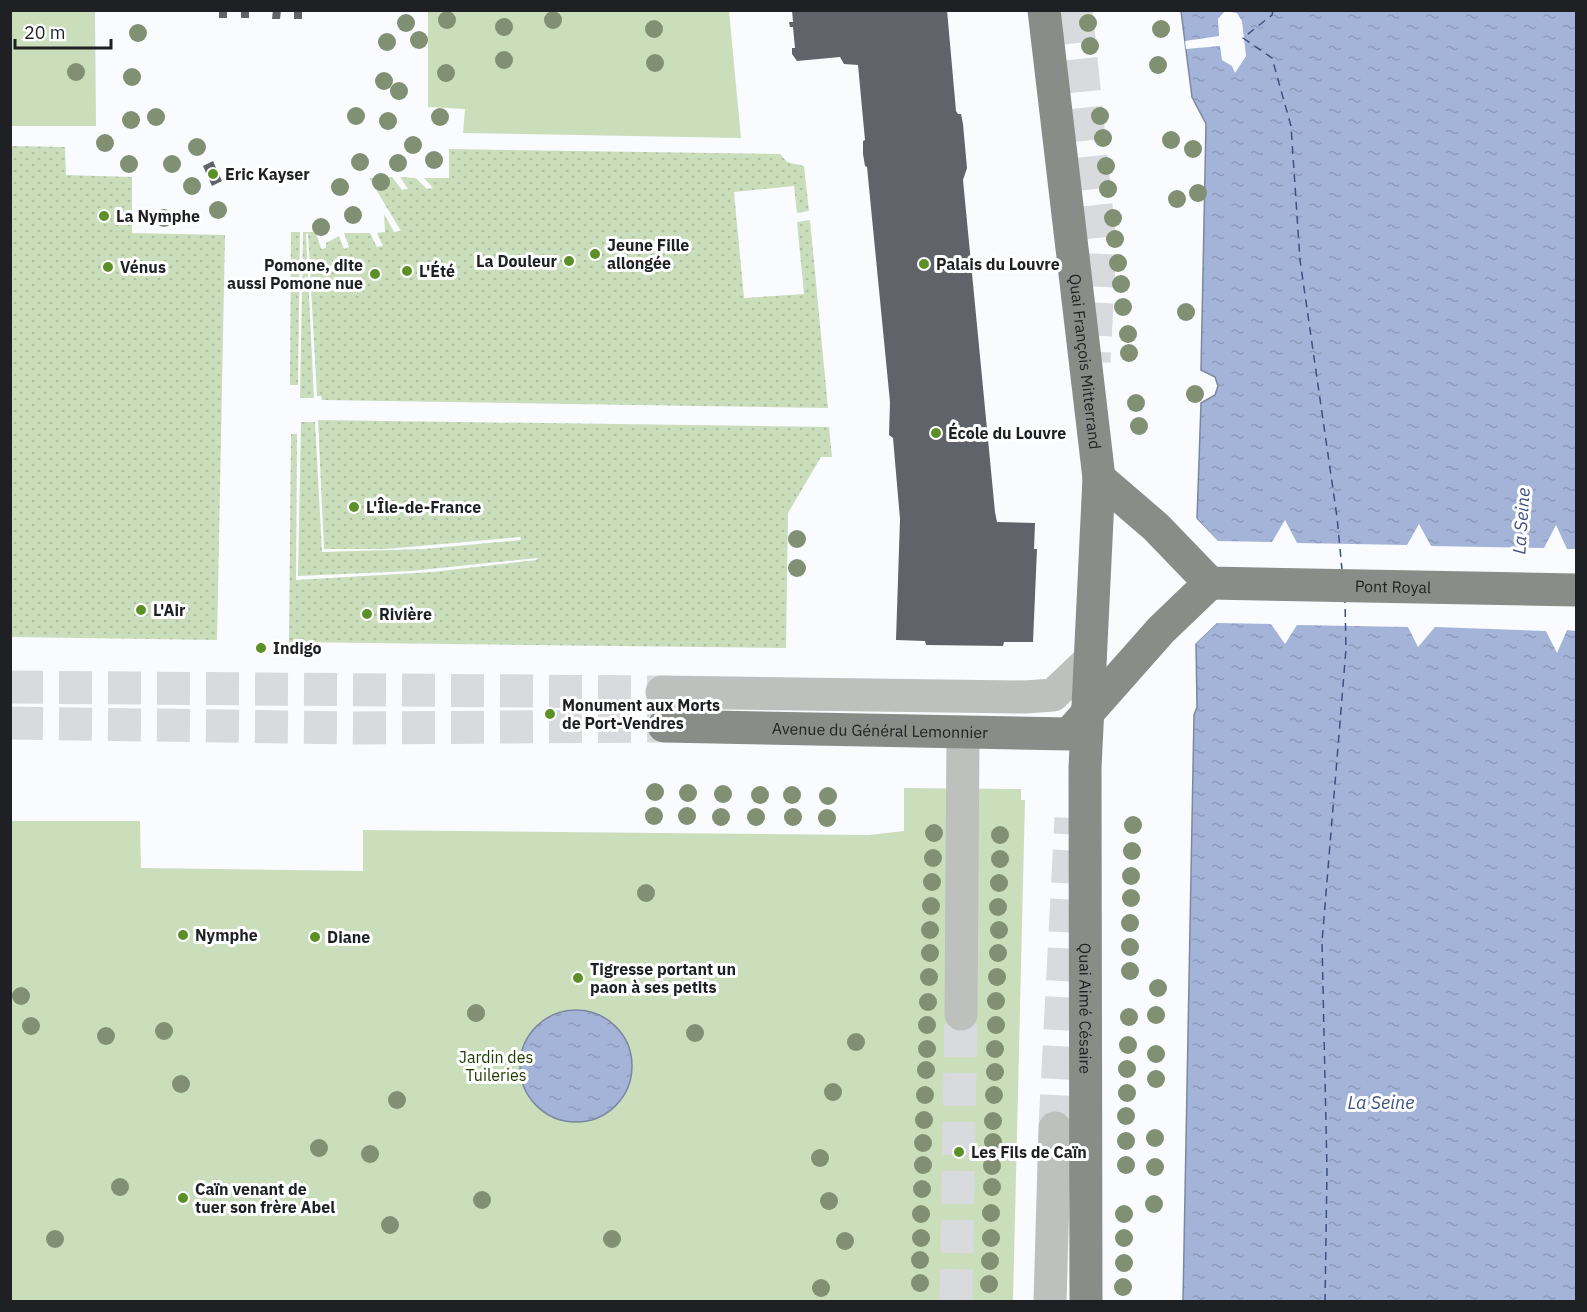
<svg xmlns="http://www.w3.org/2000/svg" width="1587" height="1312" font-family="'IBM Plex Sans',sans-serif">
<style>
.grass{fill:url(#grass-dots)}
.green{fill:#cadebc}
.water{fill:url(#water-ripples);stroke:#7c88a2;stroke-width:1.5}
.pier{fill:#f9fbff}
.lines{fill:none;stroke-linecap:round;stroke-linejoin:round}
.ferry{stroke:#3c5182;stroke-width:1.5;stroke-dasharray:8 6;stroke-linecap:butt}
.building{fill:#60636a}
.minor-tunnel{stroke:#d8dade;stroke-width:33;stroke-dasharray:33 16;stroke-linecap:butt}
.major-tunnel{stroke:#d8dade;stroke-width:33;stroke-dasharray:33 16;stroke-linecap:butt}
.minor{stroke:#bdc0bc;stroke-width:33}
.major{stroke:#8a8d87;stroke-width:33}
.tree{fill:#819073}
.poi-dot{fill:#5c8f26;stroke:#fff;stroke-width:2}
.labels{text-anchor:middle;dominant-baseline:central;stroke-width:6;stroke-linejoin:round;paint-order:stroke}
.poi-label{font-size:16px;font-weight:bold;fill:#1f2023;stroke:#fff;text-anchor:start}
.street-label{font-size:16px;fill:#1f2023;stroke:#fff}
.park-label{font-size:16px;fill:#1f3901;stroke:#fff}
.water-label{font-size:18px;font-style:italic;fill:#3c5182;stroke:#fff}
</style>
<defs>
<pattern id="grass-dots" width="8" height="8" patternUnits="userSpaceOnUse" patternTransform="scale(1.5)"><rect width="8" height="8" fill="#cadebc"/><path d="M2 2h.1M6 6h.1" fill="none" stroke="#adbea1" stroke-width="1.8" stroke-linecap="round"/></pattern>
<pattern id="water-ripples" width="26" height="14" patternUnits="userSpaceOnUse" patternTransform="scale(1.5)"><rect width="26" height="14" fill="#a4b4d9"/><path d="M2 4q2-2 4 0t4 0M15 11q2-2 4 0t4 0" fill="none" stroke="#8d9aba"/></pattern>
</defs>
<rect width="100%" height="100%" fill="#f9fbff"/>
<g class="grass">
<path d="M11 146 65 147 66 175 132 177V233L225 235 217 640 11 637Z"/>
<path d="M449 149 780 154 787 162 804 166 809 211 797 213 794 186 734 192 744 298 804 294 797 222 810 220 828 408 322 400 321 396H317L308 233 306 234 314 398H300L303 232H316L321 249 326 248V243L339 236 344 249 349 247 344 233H370L377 247 383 246 377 233 385 232 384 214 394 232 401 231 369 178 392 177 402 190 408 189 400 177 416 178 427 189 433 188 424 178H449Z"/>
<path d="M291 232H300L298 385H290Z"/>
<path d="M318 420 829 427 832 457H821L788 513 786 648 289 642 291 434H297L296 580 433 572 536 560 538 558 411 571 298 576 301 422H315L322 552 424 549 521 540 520 537 386 549H324Z"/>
</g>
<g class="green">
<path d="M11 10 95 11 96 126H11Z"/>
<path d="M428 11H729L741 138 463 133 465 109 428 107Z"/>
<path d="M904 788 1021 789V800H1025L1013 1301 11 1302V821H140L141 868 363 871V830L869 835 904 831Z"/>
</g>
<g class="water">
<path d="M1181 11H1576V1301H1183L1194 715 1197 707 1196 643 1217 623 1218 542 1197 519 1201 403 1215 395 1218 386 1215 377 1201 370 1206 124 1192 97Z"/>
<circle cx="576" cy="1066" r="56"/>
</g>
<g class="pier">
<path d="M1225 11 1237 13 1242 21 1246 56 1235 73 1232 66 1222 60 1220 46 1186 49 1185 41 1219 36 1218 19Z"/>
<path d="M1194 516 1218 541 1272 542 1285 520 1297 543 1407 545 1419 524 1431 546 1544 548 1556 525 1567 549H1576V631L1567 630 1557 653 1546 631 1435 627 1418 647 1408 627 1297 625 1285 644 1271 624 1217 623 1193 646 1194 641 1214 622 1215 543 1195 521Z"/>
</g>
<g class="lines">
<g class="ferry">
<path d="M1273 10 1272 15 1243 38 1272 58 1291 126 1300 260 1337 517 1342 570"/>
<path d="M1325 1302 1327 1170 1322 942 1346 649 1345 602"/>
</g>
</g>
<g class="building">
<rect x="219" y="10" width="8" height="8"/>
<rect x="241" y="10" width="8" height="8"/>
<path d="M273 10H281L280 19H272Z"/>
<rect x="294" y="10" width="8" height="9"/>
<path d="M792 10H947L956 111 958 114H961L963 124 967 168 963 180 995 512 997 522 1035 523 1034 549H1037L1033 642H1004L1003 646 926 645 925 641 896 640 900 519 893 438 889 435 890 402 867 167 865 166 863 154V141L865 140 858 65 844 64 840 57 797 61 792 54V48H795L793 27H790L789 22H793Z"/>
<path d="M213 161 222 181 212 186 203 166Z"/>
</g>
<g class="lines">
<g class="minor-tunnel">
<path d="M1076 10 1100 244 1094 362"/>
<path d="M10 687 662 692"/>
<path d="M1055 1128 1071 818"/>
<path d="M956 1302 961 1014"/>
</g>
<path class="major-tunnel" d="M10 723 357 728 664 726"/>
<g class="minor">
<path d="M662 692 1025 697 1053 695 1090 660"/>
<path d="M961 1014 963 733"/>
<path d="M1050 1302 1055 1128"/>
</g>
<g class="major">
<path id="s1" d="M1044 10 1099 478 1085 768 1086 1302"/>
<path id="s2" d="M1099 478 1156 527 1210 583 1576 590"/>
<path id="s3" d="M664 726 1069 734 1161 630 1210 583"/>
</g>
</g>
<g class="tree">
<circle cx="447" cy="20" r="9"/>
<circle cx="553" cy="20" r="9"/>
<circle cx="406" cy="23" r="9"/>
<circle cx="1088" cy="23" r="9"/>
<circle cx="504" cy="27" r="9"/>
<circle cx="654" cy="29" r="9"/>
<circle cx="1161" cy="29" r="9"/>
<circle cx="138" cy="33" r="9"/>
<circle cx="419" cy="40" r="9"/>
<circle cx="387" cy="42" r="9"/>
<circle cx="1090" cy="46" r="9"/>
<circle cx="504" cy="60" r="9"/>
<circle cx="655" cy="63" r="9"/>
<circle cx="1158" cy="65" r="9"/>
<circle cx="76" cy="72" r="9"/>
<circle cx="446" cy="73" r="9"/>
<circle cx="132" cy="77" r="9"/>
<circle cx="384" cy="81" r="9"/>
<circle cx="399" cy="91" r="9"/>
<circle cx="356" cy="116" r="9"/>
<circle cx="1100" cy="116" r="9"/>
<circle cx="156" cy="117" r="9"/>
<circle cx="440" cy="117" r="9"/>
<circle cx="131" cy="120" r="9"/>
<circle cx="388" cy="121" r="9"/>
<circle cx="1103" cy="138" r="9"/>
<circle cx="1171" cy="140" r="9"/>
<circle cx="105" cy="143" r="9"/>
<circle cx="413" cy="145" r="9"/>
<circle cx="197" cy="147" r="9"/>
<circle cx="1193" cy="149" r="9"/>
<circle cx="434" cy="160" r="9"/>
<circle cx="360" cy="162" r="9"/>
<circle cx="398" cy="163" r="9"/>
<circle cx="129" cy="164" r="9"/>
<circle cx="172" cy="164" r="9"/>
<circle cx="1106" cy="166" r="9"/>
<circle cx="381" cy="182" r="9"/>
<circle cx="192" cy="186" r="9"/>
<circle cx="340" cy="187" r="9"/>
<circle cx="1108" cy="189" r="9"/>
<circle cx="1198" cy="193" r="9"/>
<circle cx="1177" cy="199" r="9"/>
<circle cx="218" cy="210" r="9"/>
<circle cx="353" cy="215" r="9"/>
<circle cx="164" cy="218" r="9"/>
<circle cx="1113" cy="218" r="9"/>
<circle cx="321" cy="227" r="9"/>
<circle cx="1115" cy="239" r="9"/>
<circle cx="1118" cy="263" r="9"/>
<circle cx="1121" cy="284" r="9"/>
<circle cx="1123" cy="307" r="9"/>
<circle cx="1186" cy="312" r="9"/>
<circle cx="1128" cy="334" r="9"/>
<circle cx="1129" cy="353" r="9"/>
<circle cx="1195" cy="394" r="9"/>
<circle cx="1136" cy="403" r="9"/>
<circle cx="1139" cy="426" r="9"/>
<circle cx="797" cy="539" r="9"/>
<circle cx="797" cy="568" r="9"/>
<circle cx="655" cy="792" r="9"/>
<circle cx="688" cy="793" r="9"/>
<circle cx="723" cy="794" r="9"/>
<circle cx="760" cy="795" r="9"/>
<circle cx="792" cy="795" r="9"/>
<circle cx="828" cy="796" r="9"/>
<circle cx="654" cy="816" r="9"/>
<circle cx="687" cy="816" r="9"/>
<circle cx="721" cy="817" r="9"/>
<circle cx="756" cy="817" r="9"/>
<circle cx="793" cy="817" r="9"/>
<circle cx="827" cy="818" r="9"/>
<circle cx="1133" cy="825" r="9"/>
<circle cx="934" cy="833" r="9"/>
<circle cx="1000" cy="835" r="9"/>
<circle cx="1132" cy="851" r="9"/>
<circle cx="933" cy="858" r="9"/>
<circle cx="1000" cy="859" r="9"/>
<circle cx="1131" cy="876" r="9"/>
<circle cx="932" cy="882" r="9"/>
<circle cx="999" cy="883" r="9"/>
<circle cx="646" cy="893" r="9"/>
<circle cx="1131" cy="898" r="9"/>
<circle cx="931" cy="906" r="9"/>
<circle cx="998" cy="907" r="9"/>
<circle cx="1130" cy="923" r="9"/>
<circle cx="930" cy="930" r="9"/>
<circle cx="999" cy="930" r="9"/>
<circle cx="1130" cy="947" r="9"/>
<circle cx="930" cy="953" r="9"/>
<circle cx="998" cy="953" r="9"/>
<circle cx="1130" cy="971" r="9"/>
<circle cx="929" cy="977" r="9"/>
<circle cx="997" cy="977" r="9"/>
<circle cx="1158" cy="988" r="9"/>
<circle cx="21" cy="996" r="9"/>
<circle cx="996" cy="1001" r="9"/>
<circle cx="928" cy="1002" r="9"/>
<circle cx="476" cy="1013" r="9"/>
<circle cx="1156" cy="1015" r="9"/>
<circle cx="1129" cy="1017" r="9"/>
<circle cx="927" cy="1025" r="9"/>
<circle cx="996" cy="1025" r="9"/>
<circle cx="31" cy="1026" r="9"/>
<circle cx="164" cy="1031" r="9"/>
<circle cx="695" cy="1033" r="9"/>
<circle cx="106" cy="1036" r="9"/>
<circle cx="856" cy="1042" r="9"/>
<circle cx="1128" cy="1045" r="9"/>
<circle cx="927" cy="1049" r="9"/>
<circle cx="995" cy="1049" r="9"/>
<circle cx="1156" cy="1054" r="9"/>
<circle cx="1127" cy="1069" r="9"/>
<circle cx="926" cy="1070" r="9"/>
<circle cx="995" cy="1072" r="9"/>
<circle cx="1156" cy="1079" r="9"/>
<circle cx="181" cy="1084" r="9"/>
<circle cx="833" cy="1092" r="9"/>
<circle cx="1127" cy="1093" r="9"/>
<circle cx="925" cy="1095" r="9"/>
<circle cx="994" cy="1095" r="9"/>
<circle cx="397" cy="1100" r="9"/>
<circle cx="1126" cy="1116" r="9"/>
<circle cx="924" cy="1120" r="9"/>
<circle cx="993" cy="1121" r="9"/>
<circle cx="1155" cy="1138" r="9"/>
<circle cx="1126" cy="1141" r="9"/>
<circle cx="993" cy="1142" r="9"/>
<circle cx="923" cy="1143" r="9"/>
<circle cx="319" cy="1148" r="9"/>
<circle cx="370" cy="1154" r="9"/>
<circle cx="820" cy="1158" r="9"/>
<circle cx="923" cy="1165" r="9"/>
<circle cx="1126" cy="1165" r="9"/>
<circle cx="992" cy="1166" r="9"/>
<circle cx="1155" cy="1167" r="9"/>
<circle cx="120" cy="1187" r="9"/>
<circle cx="992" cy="1187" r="9"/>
<circle cx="922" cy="1189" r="9"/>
<circle cx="482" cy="1200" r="9"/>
<circle cx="829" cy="1201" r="9"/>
<circle cx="1154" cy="1204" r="9"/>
<circle cx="991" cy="1213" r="9"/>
<circle cx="921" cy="1214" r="9"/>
<circle cx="1124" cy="1214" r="9"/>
<circle cx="390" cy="1225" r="9"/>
<circle cx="921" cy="1238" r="9"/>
<circle cx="991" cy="1238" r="9"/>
<circle cx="1124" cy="1238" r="9"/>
<circle cx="55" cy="1239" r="9"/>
<circle cx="612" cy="1239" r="9"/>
<circle cx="845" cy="1241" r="9"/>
<circle cx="920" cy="1260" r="9"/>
<circle cx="990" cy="1261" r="9"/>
<circle cx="1124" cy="1263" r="9"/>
<circle cx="920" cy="1283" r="9"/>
<circle cx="989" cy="1284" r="9"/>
<circle cx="1123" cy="1287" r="9"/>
<circle cx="821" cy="1288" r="9"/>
</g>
<g class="poi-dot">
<circle cx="213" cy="174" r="6"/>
<circle cx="104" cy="216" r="6"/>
<circle cx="595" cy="254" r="6"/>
<circle cx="569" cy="261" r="6"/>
<circle cx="924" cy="264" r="6"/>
<circle cx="108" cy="267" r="6"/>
<circle cx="407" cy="271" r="6"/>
<circle cx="375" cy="274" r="6"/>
<circle cx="936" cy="433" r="6"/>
<circle cx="354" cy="507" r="6"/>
<circle cx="141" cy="610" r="6"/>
<circle cx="367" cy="614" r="6"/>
<circle cx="261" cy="648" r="6"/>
<circle cx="550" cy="714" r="6"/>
<circle cx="183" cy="935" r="6"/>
<circle cx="315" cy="937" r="6"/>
<circle cx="578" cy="978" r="6"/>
<circle cx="959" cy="1152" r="6"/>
<circle cx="183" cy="1198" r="6"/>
</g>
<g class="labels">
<g class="poi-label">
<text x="225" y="174">Eric Kayser</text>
<text x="116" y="216">La Nymphe</text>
<text x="607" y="245">Jeune Fille<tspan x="607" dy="18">allongée</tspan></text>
<text x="557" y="261" text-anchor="end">La Douleur</text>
<text x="936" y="264">Palais du Louvre</text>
<text x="363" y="265" text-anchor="end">Pomone, dite<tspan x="363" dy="18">aussi Pomone nue</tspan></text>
<text x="120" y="267">Vénus</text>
<text x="419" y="271">L'Été</text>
<text x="948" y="433">École du Louvre</text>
<text x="366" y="507">L'Île-de-France</text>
<text x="153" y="610">L'Air</text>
<text x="379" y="614">Rivière</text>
<text x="273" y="648">Indigo</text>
<text x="562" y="705">Monument aux Morts<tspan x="562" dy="18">de Port-Vendres</tspan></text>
<text x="195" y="935">Nymphe</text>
<text x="327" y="937">Diane</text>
<text x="590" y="969">Tigresse portant un<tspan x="590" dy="18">paon à ses petits</tspan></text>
<text x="971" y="1152">Les Fils de Caïn</text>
<text x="195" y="1189">Caïn venant de<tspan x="195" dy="18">tuer son frère Abel</tspan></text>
</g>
<g class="street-label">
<text stroke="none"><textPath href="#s1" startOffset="354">Quai François Mitterrand</textPath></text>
<text stroke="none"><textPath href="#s2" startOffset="336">Pont Royal</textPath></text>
<text stroke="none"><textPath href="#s3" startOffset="216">Avenue du Général Lemonnier</textPath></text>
<text stroke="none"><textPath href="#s1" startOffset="1002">Quai Aimé Césaire</textPath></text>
</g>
<g class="park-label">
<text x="496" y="1057">Jardin des<tspan x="496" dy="18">Tuileries</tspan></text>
</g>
<g class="water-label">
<text transform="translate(1521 521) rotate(-86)">La Seine</text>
<text x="1381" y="1102">La Seine</text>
</g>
</g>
<rect width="1587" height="1312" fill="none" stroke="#1f2023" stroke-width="24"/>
<path d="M15 39v9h96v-9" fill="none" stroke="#1f2023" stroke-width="3"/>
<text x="24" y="39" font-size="18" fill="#1f2023" stroke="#ffffff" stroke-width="4.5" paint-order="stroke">20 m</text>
</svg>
